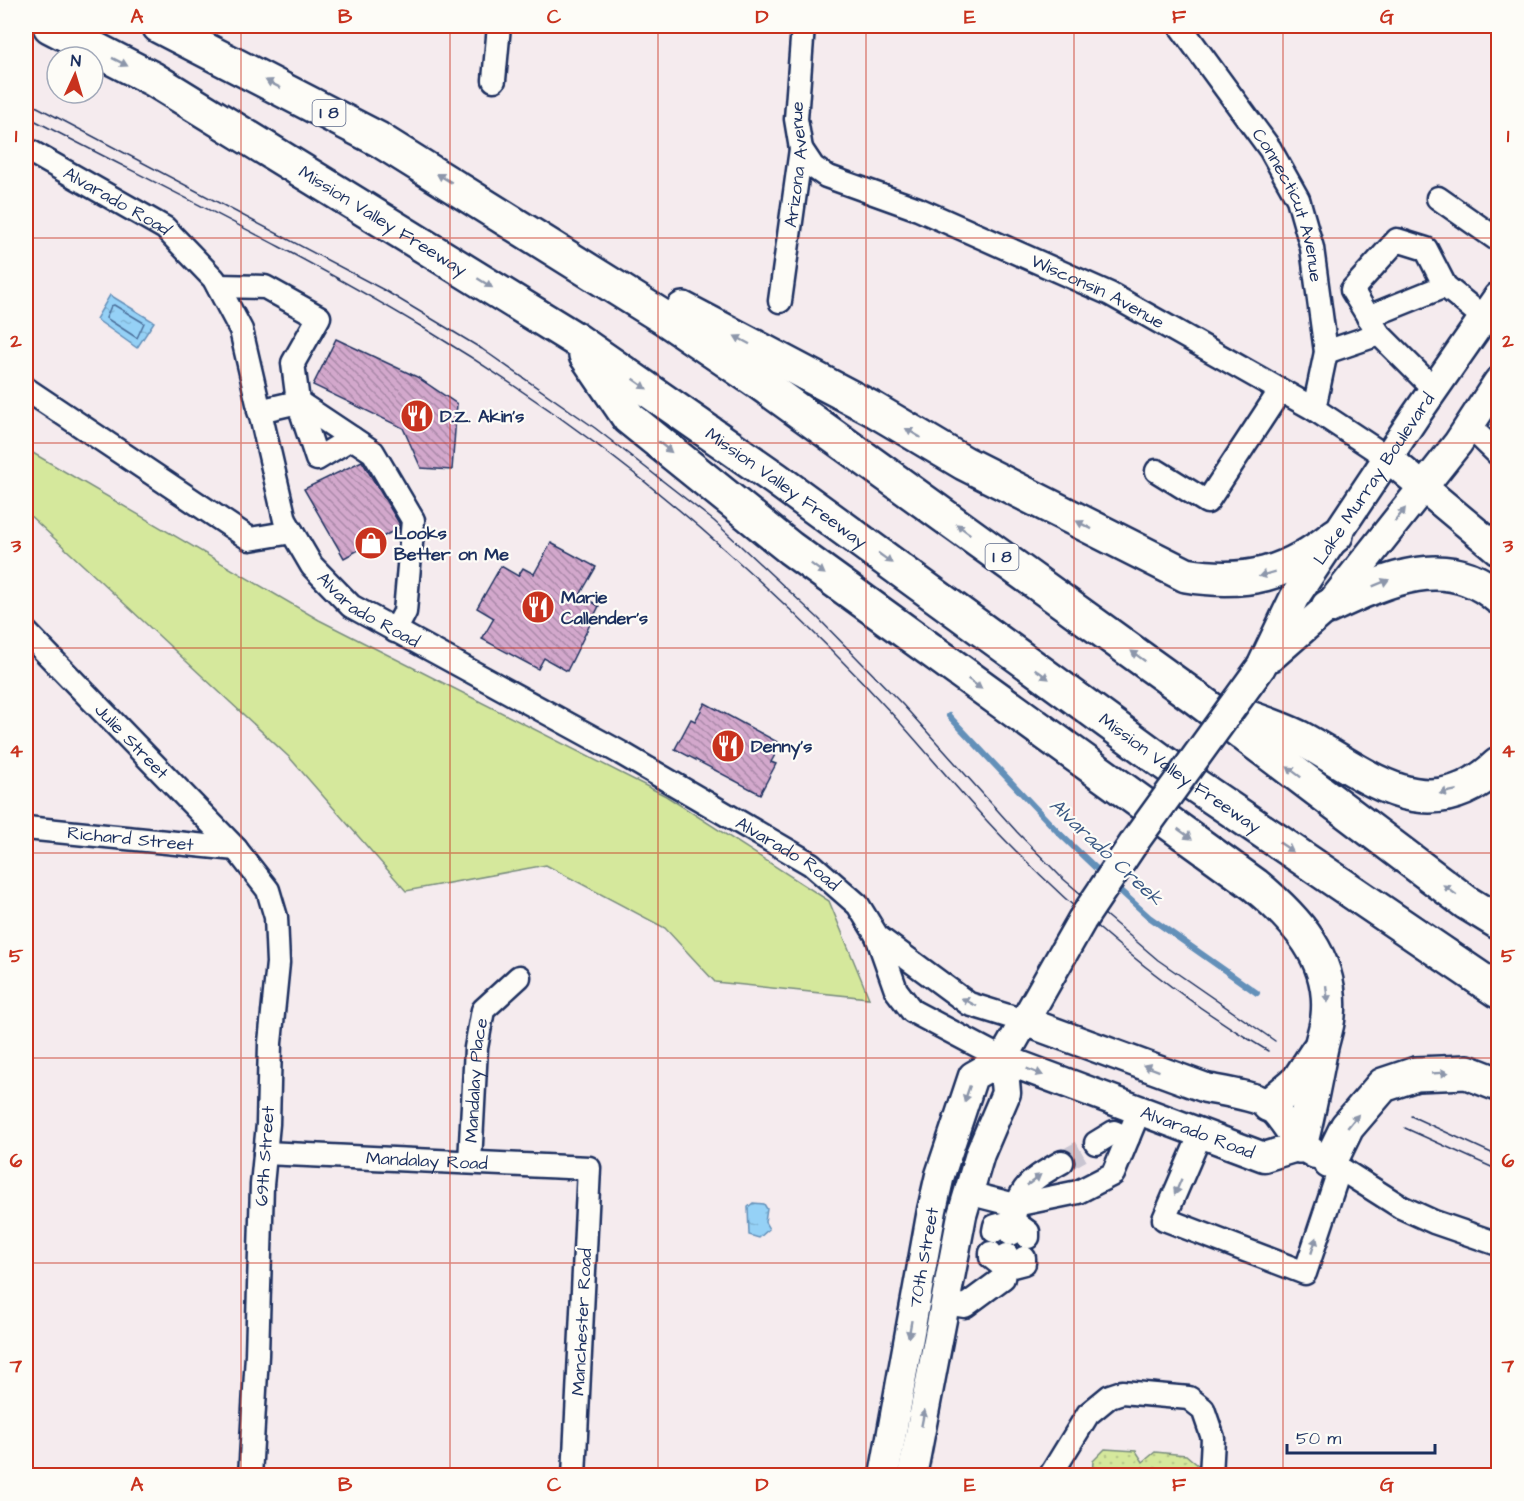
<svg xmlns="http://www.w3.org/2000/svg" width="1524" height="1501" font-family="'Architects Daughter',sans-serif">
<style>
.grass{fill:#d5e89c;stroke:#788c7d;stroke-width:1.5}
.park{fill:url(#park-dots);stroke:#788c7d;stroke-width:1.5}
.water{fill:url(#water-ripples);stroke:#6490b9;stroke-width:1.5}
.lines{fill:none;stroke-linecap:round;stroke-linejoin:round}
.shore{stroke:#4c709b;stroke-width:1.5}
.stream{stroke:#6490b9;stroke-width:6}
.building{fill:url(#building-back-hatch);stroke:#1b2f5e;stroke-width:1.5}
.minor-tunnel{stroke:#c9c5d1;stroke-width:22;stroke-dasharray:22 11;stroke-linecap:butt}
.minor-casing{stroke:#1b2f5e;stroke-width:27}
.major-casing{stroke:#1b2f5e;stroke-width:33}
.highway-casing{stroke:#1b2f5e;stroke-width:38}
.minor{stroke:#fdfcf7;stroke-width:22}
.major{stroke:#fdfcf7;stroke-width:28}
.highway{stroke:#fdfcf7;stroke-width:33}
.tram{stroke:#1b2f5e;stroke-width:1.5}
.major-bridge-casing{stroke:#1b2f5e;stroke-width:33;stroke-linecap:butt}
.major-bridge{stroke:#fdfcf7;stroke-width:28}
.oneway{fill:#8c96aa}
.grid{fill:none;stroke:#c8321e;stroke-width:1.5;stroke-opacity:0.55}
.labels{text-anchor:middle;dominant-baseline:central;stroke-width:4.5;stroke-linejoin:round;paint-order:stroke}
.shield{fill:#fdfcf7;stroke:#5f6c8c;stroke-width:1.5}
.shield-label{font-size:16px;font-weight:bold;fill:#1b2f5e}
.street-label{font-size:18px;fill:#1b2f5e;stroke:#fdfcf7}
.poi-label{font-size:18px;font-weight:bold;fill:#1b2f5e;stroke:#fdfcf7;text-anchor:start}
.water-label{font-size:20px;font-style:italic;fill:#3a5884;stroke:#fdfcf7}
.neatline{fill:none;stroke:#c8321e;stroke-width:2}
.grid-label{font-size:20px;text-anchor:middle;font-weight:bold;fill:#c8321e}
</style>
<defs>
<pattern id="park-dots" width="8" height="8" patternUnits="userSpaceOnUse" patternTransform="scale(1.5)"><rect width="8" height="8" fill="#d5e89c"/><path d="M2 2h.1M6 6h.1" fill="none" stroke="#b6c789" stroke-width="1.8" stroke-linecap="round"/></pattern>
<pattern id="water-ripples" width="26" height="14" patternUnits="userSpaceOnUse" patternTransform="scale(1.5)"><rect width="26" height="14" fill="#95d1f6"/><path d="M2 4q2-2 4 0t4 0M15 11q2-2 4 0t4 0" fill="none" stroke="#80b4d5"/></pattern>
<pattern id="building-back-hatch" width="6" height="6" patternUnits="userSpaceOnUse" patternTransform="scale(1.5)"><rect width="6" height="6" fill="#d3a8cc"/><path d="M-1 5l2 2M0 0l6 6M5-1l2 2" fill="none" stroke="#aa89a9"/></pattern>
</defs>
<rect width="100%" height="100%" fill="#f5ebee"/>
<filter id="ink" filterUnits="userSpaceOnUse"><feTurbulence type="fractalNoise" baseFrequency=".0167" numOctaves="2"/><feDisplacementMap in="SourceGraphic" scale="12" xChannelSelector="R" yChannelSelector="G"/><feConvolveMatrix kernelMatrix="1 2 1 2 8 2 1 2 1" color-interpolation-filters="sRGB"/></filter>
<g filter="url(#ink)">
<path class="grass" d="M26 449 319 620 666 796 829 901 869 998 715 982 665 928 546 865 406 891 289 757 26 512Z"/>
<path class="park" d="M1105 1449 1136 1451 1143 1462 1155 1452 1186 1455 1199 1466V1475H1092L1093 1461Z"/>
<g class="water">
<path d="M110 295 154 322 137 348 96 319Z"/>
<path d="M753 1203 764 1204 767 1209 765 1222 769 1229 759 1238 749 1235 748 1207Z"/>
</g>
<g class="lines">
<path class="shore" d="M114 305 144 323 137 338 106 318 111 306Z"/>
<g class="stream">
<path d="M949 716 1058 832 1102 874"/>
<path d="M1114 885 1149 917 1257 993"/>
</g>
</g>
<g class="building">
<path d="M336 339 417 377 457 404 452 470 421 468 403 428 313 385Z"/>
<path d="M362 461 399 523V528L344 558 304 489Z"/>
<path d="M551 543 596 567 580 595 599 606 567 671 544 658 538 669 482 639 494 618 477 608 501 566 518 576 523 568 534 574Z"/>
<path d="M705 703 781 744 771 762 776 764 760 794 675 749 691 719 695 721Z"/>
</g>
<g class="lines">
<path class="minor-tunnel" d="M1062 1162 1096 1143"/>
<g class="minor-casing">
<g id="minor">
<path id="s1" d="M1180 26 1270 149 1298 199 1312 248 1326 352 1314 409"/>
<path d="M494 80 499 26"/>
<path id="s2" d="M26 149 165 228 214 279 241 330 285 520 312 566 351 606 621 753 811 864 858 905 877 936 896 990 912 1011 1003 1059"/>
<path id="s3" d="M801 149 813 167 826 176 918 209 1110 294 1314 409 1388 458"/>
<path d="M1438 198 1498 240"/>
<path d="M218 286 265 287 319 317 293 363 298 402 259 411"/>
<path id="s4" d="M780 301 801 149 796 119 803 26"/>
<path d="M1368 317 1445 286"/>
<path d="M1379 334 1352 290 1397 240 1426 249 1445 286 1484 318"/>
<path d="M1326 352 1379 334 1434 389"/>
<path d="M26 389 250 539 292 532"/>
<path d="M298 402 373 452 413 520 405 612 395 631"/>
<path d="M298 402 317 459 352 438"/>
<path d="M1469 426 1498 454"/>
<path d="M1157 471 1207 502 1280 391"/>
<path id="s5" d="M26 632 236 849 268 890 276 917 278 963 270 1043 268 1124 262 1185 257 1355 250 1476"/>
<path id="s6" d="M26 828 236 849"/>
<path d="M877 936 969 1004 1024 1021"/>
<path d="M1201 1133 1164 1219 1305 1273 1340 1168"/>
<path d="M1096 1143 1114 1132 1128 1138"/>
<path id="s7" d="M265 1153 589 1168 574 1476"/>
<path id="s8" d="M470 1162 476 1048 483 1010 519 977"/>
<path d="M1330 1162 1401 1207 1434 1222 1498 1244"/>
<path d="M968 1193 1015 1205 1078 1192 1113 1174 1139 1111"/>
<path d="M994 1231 995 1226 1013 1221 1028 1232V1237"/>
<path d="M1011 1234C1018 1189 1023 1184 1062 1162"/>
<path d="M991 1253V1257L1005 1268 1024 1263V1258"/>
<path d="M945 1303 965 1306 1003 1278 1007 1255"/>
<path d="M1050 1476 1088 1414 1110 1396 1122 1392 1189 1398 1203 1409 1213 1438 1211 1476"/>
</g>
</g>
<g class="major-casing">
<g id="major">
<path d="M1388 458 1498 550"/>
<path d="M1271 657 1328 607 1458 443 1498 382"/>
<path id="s9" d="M1261 667 1294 598 1416 415 1498 297"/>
<path d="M1024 1021 1206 1088C1221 1091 1258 1096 1270 1106 1288 1122 1291 1141 1315 1154"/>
<path id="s10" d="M1003 1059 1264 1157 1300 1146"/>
<path id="s11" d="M884 1476 932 1210 940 1175 973 1076 1003 1059 1082 920"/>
<path d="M912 1476 962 1215 980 1154 1006 1093 1003 1059"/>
</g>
</g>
<g class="highway-casing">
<g id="highway">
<path id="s12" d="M50 26 153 79 575 339 776 479 1189 781 1498 991"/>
<path d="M159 26 378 139 666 319 760 383 1196 698 1467 903 1498 922"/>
<path d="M683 309 873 409 964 463 1186 575C1246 585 1287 575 1336 535"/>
<path d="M586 355 629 418 790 548 1255 885C1295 918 1334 959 1328 1016 1327 1028 1322 1040 1320 1052 1314 1084 1308 1115 1300 1146"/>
<path d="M1328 607C1382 582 1445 550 1498 597"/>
<path d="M1231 711C1254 720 1278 727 1300 738 1366 773 1426 833 1498 765"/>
<path d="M1269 1105 1298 1081 1317 1052"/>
<path d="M1330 1162 1347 1127 1383 1085 1416 1074 1467 1072 1498 1084"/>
</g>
</g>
<use href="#minor" class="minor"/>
<use href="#major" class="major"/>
<use href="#highway" class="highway"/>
<g class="tram">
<path d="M26 101 384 290 482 349 595 428 714 521 818 618 903 705 1017 832 1061 877 1158 960 1275 1041"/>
<path d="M26 116C158 185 294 250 422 327 532 393 637 470 732 556 789 607 843 660 895 717 933 759 970 805 1010 845 1088 924 1173 995 1268 1051"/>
<path d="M1411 1116 1498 1156"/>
<path d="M1405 1128 1498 1170"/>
</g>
<g class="major-bridge-casing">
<path id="major-bridge" d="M1082 920 1135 841 1261 667"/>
</g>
<use href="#major-bridge" class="major-bridge"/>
</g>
<defs><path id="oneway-solid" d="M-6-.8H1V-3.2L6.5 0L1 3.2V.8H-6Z" transform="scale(1.5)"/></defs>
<g class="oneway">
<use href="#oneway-solid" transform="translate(120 62) rotate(27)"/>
<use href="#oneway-solid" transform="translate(273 84) rotate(-153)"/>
<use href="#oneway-solid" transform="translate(444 178) rotate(-149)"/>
<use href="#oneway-solid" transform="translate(485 283) rotate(32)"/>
<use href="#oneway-solid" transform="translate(742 340) rotate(-152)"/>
<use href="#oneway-solid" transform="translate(640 384) rotate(35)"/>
<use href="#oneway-solid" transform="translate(913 433) rotate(-149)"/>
<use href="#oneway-solid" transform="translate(665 447) rotate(39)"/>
<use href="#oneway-solid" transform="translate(1400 515) rotate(-52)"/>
<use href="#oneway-solid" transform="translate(1084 525) rotate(-153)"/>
<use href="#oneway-solid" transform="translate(963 529) rotate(-144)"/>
<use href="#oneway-solid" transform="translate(885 558) rotate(36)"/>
<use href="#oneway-solid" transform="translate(818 569) rotate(37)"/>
<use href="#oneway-solid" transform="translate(1267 574) rotate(164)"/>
<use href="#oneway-solid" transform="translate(1381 583) rotate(-22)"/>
<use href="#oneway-solid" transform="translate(1138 656) rotate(-144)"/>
<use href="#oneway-solid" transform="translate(1042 674) rotate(36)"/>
<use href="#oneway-solid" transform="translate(975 684) rotate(36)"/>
<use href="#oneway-solid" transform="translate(1294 772) rotate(-143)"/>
<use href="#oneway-solid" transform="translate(1448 792) rotate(168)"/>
<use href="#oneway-solid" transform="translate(1185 834) rotate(36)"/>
<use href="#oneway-solid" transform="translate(1286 847) rotate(34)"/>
<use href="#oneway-solid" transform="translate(1450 890) rotate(-143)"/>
<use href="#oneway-solid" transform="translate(1327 994) rotate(84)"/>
<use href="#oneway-solid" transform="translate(969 1002) rotate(-152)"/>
<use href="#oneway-solid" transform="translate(1151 1068) rotate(-160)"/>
<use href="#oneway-solid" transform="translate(1035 1072) rotate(22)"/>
<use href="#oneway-solid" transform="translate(1440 1073) rotate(-3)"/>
<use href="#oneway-solid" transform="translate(967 1094) rotate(109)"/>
<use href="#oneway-solid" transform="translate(1353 1121) rotate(-51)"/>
<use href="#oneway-solid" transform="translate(1034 1180) rotate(-38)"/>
<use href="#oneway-solid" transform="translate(1178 1187) rotate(113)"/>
<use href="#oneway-solid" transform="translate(1314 1245) rotate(-72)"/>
<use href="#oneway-solid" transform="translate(910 1329) rotate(100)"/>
<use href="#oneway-solid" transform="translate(923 1418) rotate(-79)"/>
</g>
</g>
<path class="grid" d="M241 26V1476M450 26V1476M658 26V1476M866 26V1476M1074 26V1476M1283 26V1476M26 238H1498M26 443H1498M26 648H1498M26 853H1498M26 1058H1498M26 1263H1498"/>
<defs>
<g id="restaurant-disc" transform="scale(1.725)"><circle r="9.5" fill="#c8321e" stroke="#fdfcf7"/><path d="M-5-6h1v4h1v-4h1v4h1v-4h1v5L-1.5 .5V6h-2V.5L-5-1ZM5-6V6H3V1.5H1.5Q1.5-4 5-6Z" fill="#fff"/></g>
<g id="shop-disc" transform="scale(1.725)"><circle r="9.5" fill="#c8321e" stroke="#fdfcf7"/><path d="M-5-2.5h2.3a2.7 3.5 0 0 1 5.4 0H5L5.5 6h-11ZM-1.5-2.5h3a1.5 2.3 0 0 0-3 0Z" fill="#fff"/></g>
</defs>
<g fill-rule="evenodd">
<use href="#restaurant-disc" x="417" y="416"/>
<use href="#shop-disc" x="371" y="543"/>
<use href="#restaurant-disc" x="538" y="607"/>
<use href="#restaurant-disc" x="728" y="746"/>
</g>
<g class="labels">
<g class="shield">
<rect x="312.5" y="100" width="33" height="26" rx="4.5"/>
<rect x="985.5" y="544" width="33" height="26" rx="4.5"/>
</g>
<g class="shield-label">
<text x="329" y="113">I 8</text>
<text x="1002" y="557">I 8</text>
</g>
<g class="street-label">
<text stroke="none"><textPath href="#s4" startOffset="138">Arizona Avenue</textPath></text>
<text stroke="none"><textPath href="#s2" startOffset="105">Alvarado Road</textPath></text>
<text stroke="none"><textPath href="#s1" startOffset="212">Connecticut Avenue</textPath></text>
<text stroke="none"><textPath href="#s12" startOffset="386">Mission Valley Freeway</textPath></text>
<text stroke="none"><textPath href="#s3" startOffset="333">Wisconsin Avenue</textPath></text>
<text stroke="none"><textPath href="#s9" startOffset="220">Lake Murray Boulevard</textPath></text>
<text stroke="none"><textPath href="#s12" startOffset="870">Mission Valley Freeway</textPath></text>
<text stroke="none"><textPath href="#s2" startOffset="609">Alvarado Road</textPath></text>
<text stroke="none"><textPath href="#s5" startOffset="152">Julie Street</textPath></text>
<text stroke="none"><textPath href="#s12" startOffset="1356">Mission Valley Freeway</textPath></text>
<text stroke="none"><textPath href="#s6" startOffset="105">Richard Street</textPath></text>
<text stroke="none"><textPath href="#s2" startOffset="1095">Alvarado Road</textPath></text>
<text stroke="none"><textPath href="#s8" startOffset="82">Mandalay Place</textPath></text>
<text stroke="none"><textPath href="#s10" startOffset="208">Alvarado Road</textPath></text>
<text transform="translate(265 1156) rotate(-86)">69th Street</text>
<text stroke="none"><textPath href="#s7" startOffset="162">Mandalay Road</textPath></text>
<text stroke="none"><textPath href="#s11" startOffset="222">70th Street</textPath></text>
<text transform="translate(582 1322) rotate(-87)">Manchester Road</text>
</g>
<g class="poi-label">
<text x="440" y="416">D.Z. Akin's</text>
<text x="394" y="533">Looks<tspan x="394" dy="21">Better on Me</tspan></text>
<text x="561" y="597">Marie<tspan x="561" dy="21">Callender's</tspan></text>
<text x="751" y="746">Denny's</text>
</g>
<g class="water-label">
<text transform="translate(1106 852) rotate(43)">Alvarado Creek</text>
</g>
</g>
<rect width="1524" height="1501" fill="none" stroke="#fdfcf7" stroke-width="66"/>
<g transform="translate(75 75) rotate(4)"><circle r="28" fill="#fdfcf7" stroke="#a3aaba" stroke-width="1.5"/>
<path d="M0-4.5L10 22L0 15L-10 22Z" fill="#c8321e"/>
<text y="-9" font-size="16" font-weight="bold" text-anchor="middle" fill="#1b2f5e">N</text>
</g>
<path d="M1287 1444v9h148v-9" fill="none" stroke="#1b2f5e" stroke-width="3"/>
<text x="1296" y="1444" font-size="18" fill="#1b2f5e" stroke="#fdfcf7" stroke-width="4.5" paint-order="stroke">50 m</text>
<rect x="33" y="33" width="1458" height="1435" class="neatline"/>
<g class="grid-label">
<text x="137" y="23">A</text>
<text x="345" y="23">B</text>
<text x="554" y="23">C</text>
<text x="762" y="23">D</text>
<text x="970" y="23">E</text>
<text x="1179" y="23">F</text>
<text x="1387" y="23">G</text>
<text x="16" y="142">1</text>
<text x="1508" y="142">1</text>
<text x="16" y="347">2</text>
<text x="1508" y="347">2</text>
<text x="16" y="552">3</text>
<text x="1508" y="552">3</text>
<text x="16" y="757">4</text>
<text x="1508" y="757">4</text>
<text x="16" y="962">5</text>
<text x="1508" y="962">5</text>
<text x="16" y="1167">6</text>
<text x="1508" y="1167">6</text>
<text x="16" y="1372">7</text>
<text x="1508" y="1372">7</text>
<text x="137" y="1491">A</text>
<text x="345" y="1491">B</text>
<text x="554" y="1491">C</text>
<text x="762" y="1491">D</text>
<text x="970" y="1491">E</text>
<text x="1179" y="1491">F</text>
<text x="1387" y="1491">G</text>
</g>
</svg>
